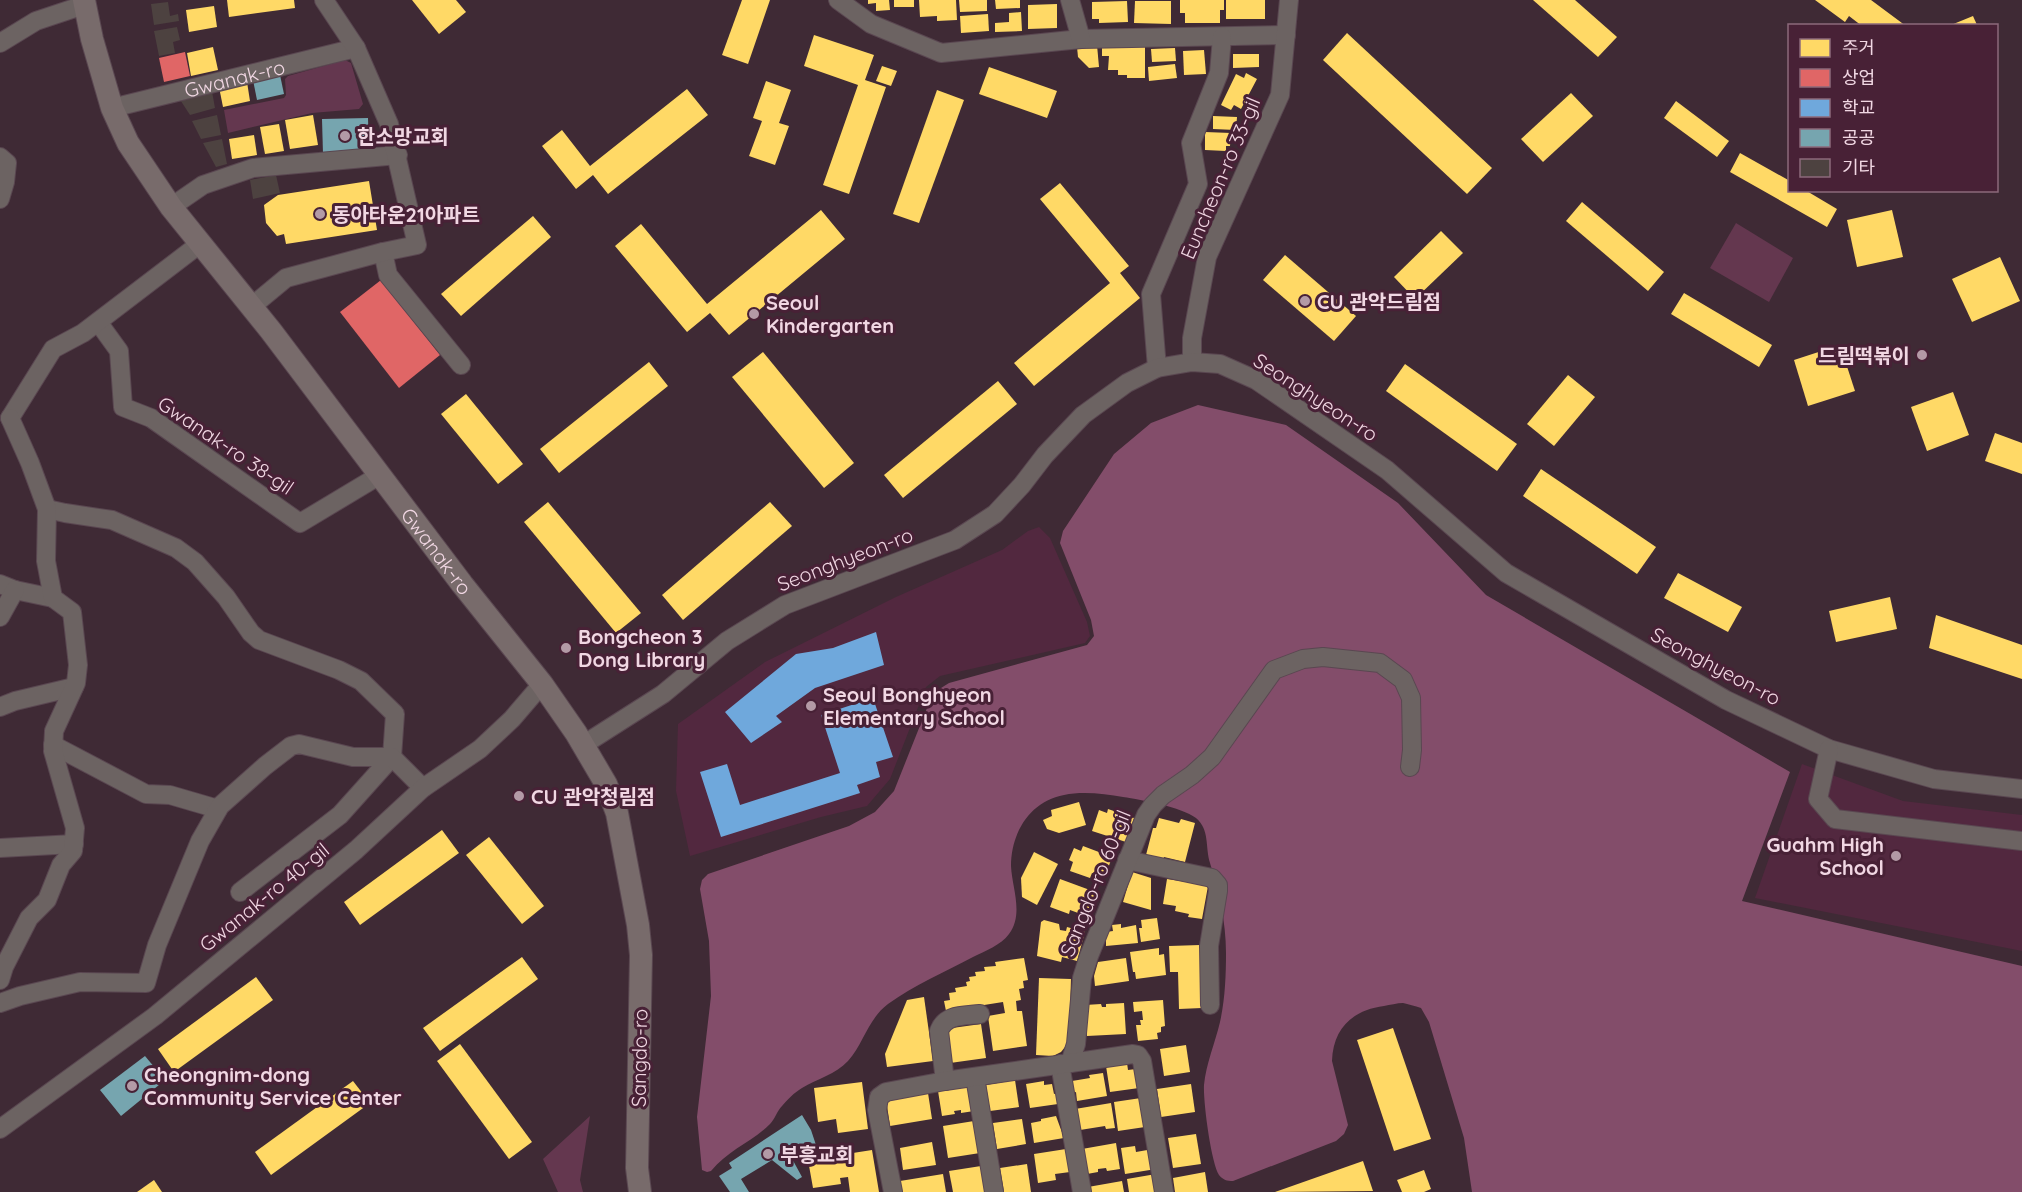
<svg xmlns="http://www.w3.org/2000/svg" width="2022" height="1192" font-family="Quicksand,'Noto Sans KR',sans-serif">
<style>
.built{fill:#52283f}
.green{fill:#64374f}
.forest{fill:#834d6a}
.homes{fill:#ffd966}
.shops{fill:#e06666}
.schools{fill:#6fa8dc}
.public{fill:#76a5af}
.building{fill:#4d4240}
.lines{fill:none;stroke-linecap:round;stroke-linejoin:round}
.minor-casing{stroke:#5a4751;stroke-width:20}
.major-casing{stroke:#5a4751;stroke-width:24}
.minor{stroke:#6c6362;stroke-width:18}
.major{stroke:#786b6b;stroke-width:22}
.poi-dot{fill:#b39aa6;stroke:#482136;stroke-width:2}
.labels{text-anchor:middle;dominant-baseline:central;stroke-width:6;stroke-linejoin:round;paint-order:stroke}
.street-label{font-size:20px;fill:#f1d7e3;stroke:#482136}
.poi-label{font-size:20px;font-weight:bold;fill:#f1d7e3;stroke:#482136;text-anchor:start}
</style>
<rect width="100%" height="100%" fill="#3f2a35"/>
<g class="built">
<path d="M1039 527 1050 538 1087 622 1090 636 1085 643 940 676 926 687 890 779 867 806 821 817 690 856 676 791 678 724 765 662 896 597 1002 550 1028 531Z"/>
<path d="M1802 764 1903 801 2022 815V951L1755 898Z"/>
</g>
<g class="green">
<path d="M345 60 351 63 363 104 359 109 312 113 228 133 224 110 284 98 286 95 285 79 288 76Z"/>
<path d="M1736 223 1793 258 1769 302 1710 268Z"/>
<path d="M590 1116 580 1180 583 1192H558L543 1159Z"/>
</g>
<path class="forest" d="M1198 405 1286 425 1398 503 1486 595 1790 772 1742 901 2022 966V1192H1472L1464 1138 1429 1022 1421 1008C1415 1006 1408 1004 1403 1003 1397 1003 1390 1005 1384 1006 1353 1010 1333 1028 1332 1061L1348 1125 1344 1134 1336 1141 1233 1181C1227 1181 1223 1180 1219 1175 1211 1162 1203 1101 1204 1085 1206 1064 1215 1043 1220 1022 1225 1000 1226 976 1226 953 1226 921 1219 893 1210 863 1205 847 1210 830 1196 818 1181 807 1142 800 1123 797 1105 794 1083 791 1064 795 1030 801 1011 833 1011 866 1012 888 1024 914 1009 934 1001 945 985 951 973 957 945 972 914 985 888 1004 868 1019 864 1043 848 1061 836 1074 817 1079 802 1088 795 1092 787 1100 782 1106 777 1111 775 1119 770 1124 752 1142 728 1150 711 1171L707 1172 702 1170 697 1117 711 996 709 941 700 889 702 880 708 874 849 826 875 812 894 791 933 693 949 683 1087 645 1094 636 1091 620 1060 543 1063 531 1114 454 1151 423Z"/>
<g class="homes">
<path d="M227 0H294L295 8 229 17Z"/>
<path d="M412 0H456L466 12 439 34Z"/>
<path d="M742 0H770L748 64 722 55Z"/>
<path d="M868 0H889L890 10 876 11V3L868 4Z"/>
<rect x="894" y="0" width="20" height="7"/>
<path d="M919 0H956L957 20 937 21V16L920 17Z"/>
<path d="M959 0H987V11L960 12Z"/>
<path d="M995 0H1020V8L996 9Z"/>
<path d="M1180 0H1224V10H1220V23H1185V13H1180Z"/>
<rect x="1226" y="0" width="39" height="19"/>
<path d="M1533 0H1575L1617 37 1598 57Z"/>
<path d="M1815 0H1871L1906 26H1862L1849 16 1845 22Z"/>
<path d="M1127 1 1128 22 1099 23V19H1092V2Z"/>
<path d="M1135 1H1171V24L1134 23Z"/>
<path d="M1057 4V28L1028 29V5Z"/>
<path d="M214 6 217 27 189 32 186 10Z"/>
<path d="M1021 12 1022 31 995 32V23L1009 22V13Z"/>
<path d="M988 14 989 31 961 33 960 16Z"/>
<path d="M1973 16 1977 25H1951Z"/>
<path d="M1347 33 1492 168 1467 194 1323 60Z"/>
<path d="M814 35 874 55 865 80 886 87 849 194 823 185 858 85 804 66Z"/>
<path d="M1097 45 1099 67 1089 68 1078 57 1077 47Z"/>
<path d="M1102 45 1145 46V78H1127V75H1118V70H1108L1109 56H1102Z"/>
<path d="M213 47 218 70 191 76 187 53Z"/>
<path d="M1175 48 1176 61 1152 62 1151 49Z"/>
<path d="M1204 50 1206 74 1184 75 1183 51Z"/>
<path d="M1233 54H1259V67L1233 68Z"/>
<path d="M1175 64 1177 78 1149 81 1148 67Z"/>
<path d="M882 66 897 71 891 86 876 81Z"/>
<path d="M989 67 1057 91 1047 118 979 94Z"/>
<path d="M1246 73 1257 79 1241 109 1234 105 1231 110 1221 105 1236 74 1244 78Z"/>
<path d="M766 81 791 90 779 123 789 126 775 165 749 156 762 121 753 118Z"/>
<path d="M247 82 250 101 223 107 219 87Z"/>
<path d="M687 89 708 115 608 194 593 175 576 189 542 146 562 130 590 166Z"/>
<path d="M937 90 964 100 919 223 893 214Z"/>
<path d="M1571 93 1593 116 1543 162 1521 139Z"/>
<path d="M1676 101 1729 141 1717 157 1664 118Z"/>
<path d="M313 115 318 145 290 149 285 120Z"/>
<path d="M1213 116 1237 117 1236 130 1213 129Z"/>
<path d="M279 124 284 151 265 154 260 127Z"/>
<path d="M1205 132 1231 133 1230 146H1226V151L1205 150Z"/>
<path d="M254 135 257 155 232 159 229 139Z"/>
<path d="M1740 153 1790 181V190H1805L1837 209 1827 227 1730 172Z"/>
<path d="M369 181 377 230 286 244 284 234 277 236 266 223 264 205 278 195Z"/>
<path d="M1060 183 1129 266 1120 273 1140 298 1034 386 1014 363 1110 283 1040 199Z"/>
<path d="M1582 202 1664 272 1648 291 1566 221Z"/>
<path d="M821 210 845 239 729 335 710 313 687 332 615 246 641 224 707 304Z"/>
<path d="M1892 210 1903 257 1857 267 1847 220Z"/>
<path d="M533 216 551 237 461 316 441 294Z"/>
<path d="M1441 231 1463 253 1415 299 1394 277Z"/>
<path d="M1285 255 1356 316 1334 341 1263 280Z"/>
<path d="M2000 257 2020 301 1972 322 1952 279Z"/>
<path d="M1684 293 1772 345 1759 367 1671 314Z"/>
<path d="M1840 345 1855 391 1808 406 1794 360Z"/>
<path d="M763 352 854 463 824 488 732 377Z"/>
<path d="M649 362 668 386 559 473 540 449Z"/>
<path d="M1405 364 1517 444 1497 471 1386 391Z"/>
<path d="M1568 375 1595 397 1554 446 1527 424Z"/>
<path d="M998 381 1017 404 903 498 884 475Z"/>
<path d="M1953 392 1969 435 1927 451 1911 407Z"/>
<path d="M466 394 523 464 498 484 441 414Z"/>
<path d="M1995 433 2022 443V474L1985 461Z"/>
<path d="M1541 469 1656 547 1637 574 1523 496Z"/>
<path d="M548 502 641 613 616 633 524 522Z"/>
<path d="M770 502 792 526 683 620 662 595Z"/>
<path d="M1678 573 1742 607 1728 632 1664 598Z"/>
<path d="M1890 597 1897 629 1836 642 1829 611Z"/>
<path d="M1936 615 2022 645V679L1929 648Z"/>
<path d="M1079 802 1086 825 1059 833 1047 829 1043 820 1052 816 1051 810Z"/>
<path d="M1108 809 1134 818 1126 842 1092 831 1099 810 1107 813Z"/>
<path d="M1159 818 1179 823 1181 819 1195 823 1185 862 1164 857 1163 860 1146 855 1153 828H1156Z"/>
<path d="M442 830 459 853 360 925 344 902Z"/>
<path d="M489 837 544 906 522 924 466 855Z"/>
<path d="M1083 846 1112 857 1105 877 1092 873 1090 878 1070 871 1073 862 1069 860 1074 848 1081 851Z"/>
<path d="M1034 852 1058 864 1037 905 1022 897 1021 878Z"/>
<path d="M1132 872 1151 878V910L1123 902Z"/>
<path d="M1060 879 1098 893 1089 917 1070 910 1069 914 1050 907Z"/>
<path d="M1167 879 1187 882 1188 879 1199 881 1198 884 1208 886 1202 919 1188 917 1189 914 1175 911 1176 906 1163 904Z"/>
<path d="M1157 918 1160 939 1141 942 1139 928H1142L1141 920Z"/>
<path d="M1044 920 1059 924 1060 930 1066 931 1067 927 1085 932 1077 961 1062 957 1061 962 1037 956 1041 922Z"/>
<path d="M1121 924V928L1136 925 1138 943 1106 946V932L1113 931 1112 925Z"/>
<path d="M1200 945 1202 1008 1179 1009 1178 972H1170L1169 946Z"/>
<path d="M1159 948V955L1164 954 1166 975 1136 979 1135 972H1133L1130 952Z"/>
<path d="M522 957 538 979 440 1051 423 1028Z"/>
<path d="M1024 958 1028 980 1023 981 1024 988 1019 989 1021 1000 1016 1001 1017 1011H1022L1027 1046 993 1051 988 1016 1005 1013 1003 1002 946 1011 944 1001 950 1000 949 993 956 992 955 988 967 986 966 982 970 981 969 977 976 976 975 972 985 971 984 967 996 966 995 962Z"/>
<path d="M1126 958 1129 981 1095 986 1094 976 1098 962Z"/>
<path d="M256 977 273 1000 174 1072 158 1049Z"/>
<path d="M1039 978 1071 979 1069 1042 1061 1052 1053 1056 1036 1055Z"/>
<path d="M924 997 933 1061 887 1067 885 1054 907 1000Z"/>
<path d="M1163 1000 1165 1026 1161 1027V1032L1157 1033 1158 1039 1138 1041 1136 1025H1141L1140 1020H1143L1142 1011 1134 1012 1133 1002Z"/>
<path d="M1124 1003 1126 1034 1087 1036 1085 1005 1101 1004 1102 1007H1106V1004Z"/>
<path d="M981 1024 986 1058 950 1063 945 1029Z"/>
<path d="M1393 1028 1431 1139 1394 1151 1357 1040Z"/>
<path d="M460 1044 532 1142 509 1159 437 1061Z"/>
<path d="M1186 1045 1190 1072 1164 1076 1160 1049Z"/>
<path d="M1127 1063 1128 1070 1136 1069 1139 1088 1110 1092 1106 1066Z"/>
<path d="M1103 1073 1107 1096 1077 1101 1076 1092 1073 1093 1072 1081 1090 1078 1089 1075Z"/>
<path d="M1015 1080 1019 1107 990 1111 986 1085Z"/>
<path d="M353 1081 370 1103 271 1175 255 1152Z"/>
<path d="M1044 1081V1085L1052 1084 1054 1094 1057 1093 1058 1104 1030 1108 1026 1084Z"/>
<path d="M862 1082 868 1129 838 1133 836 1119 818 1122 814 1088Z"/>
<path d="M1191 1084 1195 1112 1161 1117 1157 1089Z"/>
<path d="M969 1085 974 1111 961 1113V1110L954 1111 955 1114 942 1116 938 1091Z"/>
<path d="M928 1093 932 1119 890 1126 886 1099Z"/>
<path d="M1141 1098 1145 1127 1118 1131 1114 1102Z"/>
<path d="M1111 1103 1115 1128 1106 1129 1105 1126 1080 1130 1075 1109Z"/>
<path d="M1056 1116 1064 1138 1034 1143 1031 1123 1041 1121V1119Z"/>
<path d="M1022 1119 1026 1144 997 1149 993 1123Z"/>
<path d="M974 1121 980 1153 948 1158 943 1126Z"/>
<path d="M1196 1134 1201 1164 1173 1168 1168 1138Z"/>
<path d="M932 1142 936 1165 903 1170 900 1148Z"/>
<path d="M1116 1143 1120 1169 1107 1171 1106 1168 1098 1169V1172L1087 1174 1082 1149Z"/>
<path d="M1135 1146 1136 1152 1153 1149 1156 1169 1125 1174 1121 1148Z"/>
<path d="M1066 1149 1070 1172 1055 1174 1056 1180 1038 1183 1034 1154Z"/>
<path d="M872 1150 879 1192H850L848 1177 840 1178 841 1184 813 1188 808 1160Z"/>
<path d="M1363 1161 1373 1191 1275 1192Z"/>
<path d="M1027 1164 1031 1192H1004L1000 1168Z"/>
<path d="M981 1166 986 1192H953L949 1171Z"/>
<path d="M1424 1170 1431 1189 1424 1192H1402L1397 1180Z"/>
<path d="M1205 1172 1208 1192H1175L1173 1178Z"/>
<path d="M943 1174 946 1192H902L900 1181Z"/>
<path d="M1156 1174 1159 1192H1129L1127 1179Z"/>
<path d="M154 1180 162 1192H137Z"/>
<path d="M1122 1181 1124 1192H1089L1088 1187Z"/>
</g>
<g class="shops">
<path d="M185 52 190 76 164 82 159 58Z"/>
<path d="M381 280 440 355 399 388 340 312Z"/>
</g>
<g class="schools">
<path d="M876 632 884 665 815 688 776 716 782 722 751 743 725 712 796 654 833 648Z"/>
<path d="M873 698 893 757 876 762 880 777 857 785 860 793 721 837 700 772 727 764 740 805 840 773 821 715Z"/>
</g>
<g class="public">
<path d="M280 75 284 94 257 100 253 80Z"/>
<path d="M368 118 369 152 323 154 322 119Z"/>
<path d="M145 1056 165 1080 121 1116 100 1090Z"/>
<path d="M802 1115 811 1130 816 1145 815 1150 811 1152H807L804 1147 790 1155 802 1177 797 1180 772 1160 741 1179 749 1192H730L719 1176 732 1168 729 1163Z"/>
</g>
<g class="building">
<path d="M168 2 170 16 178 14 179 21 154 25 151 4Z"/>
<path d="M177 27 180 40 173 42 175 53 159 56 154 31Z"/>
<path d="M211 86 215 108 190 115 177 95Z"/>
<path d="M217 115 221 135 201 139 192 121Z"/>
<path d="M222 139 227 164 216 167 203 143Z"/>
<path d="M276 175 280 193 253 199 250 180Z"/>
</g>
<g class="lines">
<g class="minor-casing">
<g id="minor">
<path d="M838 0 871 24 941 53 1081 39 1286 35"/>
<path d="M1070 0 1081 39"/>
<path d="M0 43 36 21 84 5"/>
<path id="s1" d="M112 108 356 48"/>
<path d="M0 157 7 163 5 182 0 199"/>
<path d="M171 207 203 185 253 168 398 155"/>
<path d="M383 252 388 275 461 365"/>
<path d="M251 307 286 278 383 252 417 245 389 124 356 48 324 0"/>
<path d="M98 322 119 351 123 407 151 418 300 523 380 475"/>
<path d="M1192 362V338L1207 257 1280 95 1289 0"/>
<path d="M1157 368 1151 294 1198 184 1191 143 1219 73 1222 37"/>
<path d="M10 418 53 349 83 333 201 243"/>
<path d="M47 509 65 513 112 520 176 548 195 562 226 597 251 633 259 640 339 670 361 681 395 714 392 757 340 815 240 892"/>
<path d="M0 584 15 590 53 598"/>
<path d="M0 617 15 590"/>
<path d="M0 707 15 701 74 687"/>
<path d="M53 745 146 794 170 795 218 809"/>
<path d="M583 745 663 694 727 641 785 605 955 540 995 514 1022 485 1045 455 1083 415 1127 383 1157 368 1192 362 1220 364 1256 380 1387 470 1506 573 1726 700 1829 749 1934 779 2022 789"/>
<path d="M1829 749 1818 799 1835 819 2022 841"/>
<path d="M0 848 74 844"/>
<path d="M1127 860 1212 878 1218 885V891L1209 946 1210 1005"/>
<path d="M0 980 4 967 29 918 47 900 61 865 73 851 75 828 53 751 54 731 76 683 78 665 72 612 53 598 46 561 47 509 30 463 10 418"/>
<path d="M0 1003 20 996 80 982 146 983 157 945 200 841 220 806 265 766 291 746 299 744 353 757H392L423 788"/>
<path d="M1070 1063 1076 1044 1082 978 1089 956 1146 815 1153 805 1163 795 1192 775 1212 757 1274 670 1303 659 1323 657 1380 663 1403 680 1411 698 1412 750 1410 767"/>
<path d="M1060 1064 1082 1192"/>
<path d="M975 1077 994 1192"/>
<path d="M945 1081 939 1031C945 1014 964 1016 980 1014"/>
<path d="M0 1129 155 1016 356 850 423 788 480 749 512 719 542 684"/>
<path d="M893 1192 877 1110 879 1097 886 1092 945 1081 1133 1054 1138 1055 1142 1061 1164 1192"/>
</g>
</g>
<g class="major-casing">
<g id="major">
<path id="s2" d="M84 0 92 39 112 108 128 143 171 207 271 331 462 584 542 684 576 733 606 784 617 813 638 925 641 955 637 1168 640 1192"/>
</g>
</g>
<use href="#minor" class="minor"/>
<use href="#major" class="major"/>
</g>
<g class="poi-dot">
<circle cx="345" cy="136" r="6"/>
<circle cx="320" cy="214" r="6"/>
<circle cx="1305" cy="301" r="6"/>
<circle cx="754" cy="314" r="6"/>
<circle cx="1922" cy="355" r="6"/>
<circle cx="566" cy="648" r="6"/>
<circle cx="811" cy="706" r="6"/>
<circle cx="519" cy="796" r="6"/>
<circle cx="1896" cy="856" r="6"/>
<circle cx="132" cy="1086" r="6"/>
<circle cx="768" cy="1154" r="6"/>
</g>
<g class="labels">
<g class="street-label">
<text stroke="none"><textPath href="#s1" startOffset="126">Gwanak-ro</textPath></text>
<text transform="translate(1220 178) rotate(-67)">Euncheon-ro 33-gil</text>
<text transform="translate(1316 397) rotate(33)">Seonghyeon-ro</text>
<text transform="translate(226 445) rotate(34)">Gwanak-ro 38-gil</text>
<text stroke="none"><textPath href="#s2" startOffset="662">Gwanak-ro</textPath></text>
<text transform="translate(845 559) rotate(-21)">Seonghyeon-ro</text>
<text transform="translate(1716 666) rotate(28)">Seonghyeon-ro</text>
<text transform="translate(1095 883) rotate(-68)">Sangdo-ro 60-gil</text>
<text transform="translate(264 897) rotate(-39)">Gwanak-ro 40-gil</text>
<text transform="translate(639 1058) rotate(-89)">Sangdo-ro</text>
</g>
<g class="poi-label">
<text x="357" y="136">한소망교회</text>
<text x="332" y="214">동아타운21아파트</text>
<text x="1317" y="301">CU 관악드림점</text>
<text x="766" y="302">Seoul<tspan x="766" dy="23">Kindergarten</tspan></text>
<text x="1910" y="355" text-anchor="end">드림떡볶이</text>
<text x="578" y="636">Bongcheon 3<tspan x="578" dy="23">Dong Library</tspan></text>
<text x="823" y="694">Seoul Bonghyeon<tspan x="823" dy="23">Elementary School</tspan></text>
<text x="531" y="796">CU 관악청림점</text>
<text x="1884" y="844" text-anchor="end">Guahm High<tspan x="1884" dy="23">School</tspan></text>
<text x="144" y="1074">Cheongnim-dong<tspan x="144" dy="23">Community Service Center</tspan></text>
<text x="780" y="1154">부흥교회</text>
</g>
</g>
<rect x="1788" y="24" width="210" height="168" fill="#482136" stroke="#8c6a7b" stroke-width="1.5"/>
<rect x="1800" y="39" width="30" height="18" fill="#ffd966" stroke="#8c6a7b" stroke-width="1.5"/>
<text x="1842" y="54" font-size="18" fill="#f1d7e3">주거</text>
<rect x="1800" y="69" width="30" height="18" fill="#e06666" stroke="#8c6a7b" stroke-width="1.5"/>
<text x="1842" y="84" font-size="18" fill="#f1d7e3">상업</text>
<rect x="1800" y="99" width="30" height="18" fill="#6fa8dc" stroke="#8c6a7b" stroke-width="1.5"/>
<text x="1842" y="114" font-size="18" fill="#f1d7e3">학교</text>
<rect x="1800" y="129" width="30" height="18" fill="#76a5af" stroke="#8c6a7b" stroke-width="1.5"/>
<text x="1842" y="144" font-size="18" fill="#f1d7e3">공공</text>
<rect x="1800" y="159" width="30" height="18" fill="#4d4240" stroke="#8c6a7b" stroke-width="1.5"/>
<text x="1842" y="174" font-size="18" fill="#f1d7e3">기타</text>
</svg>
